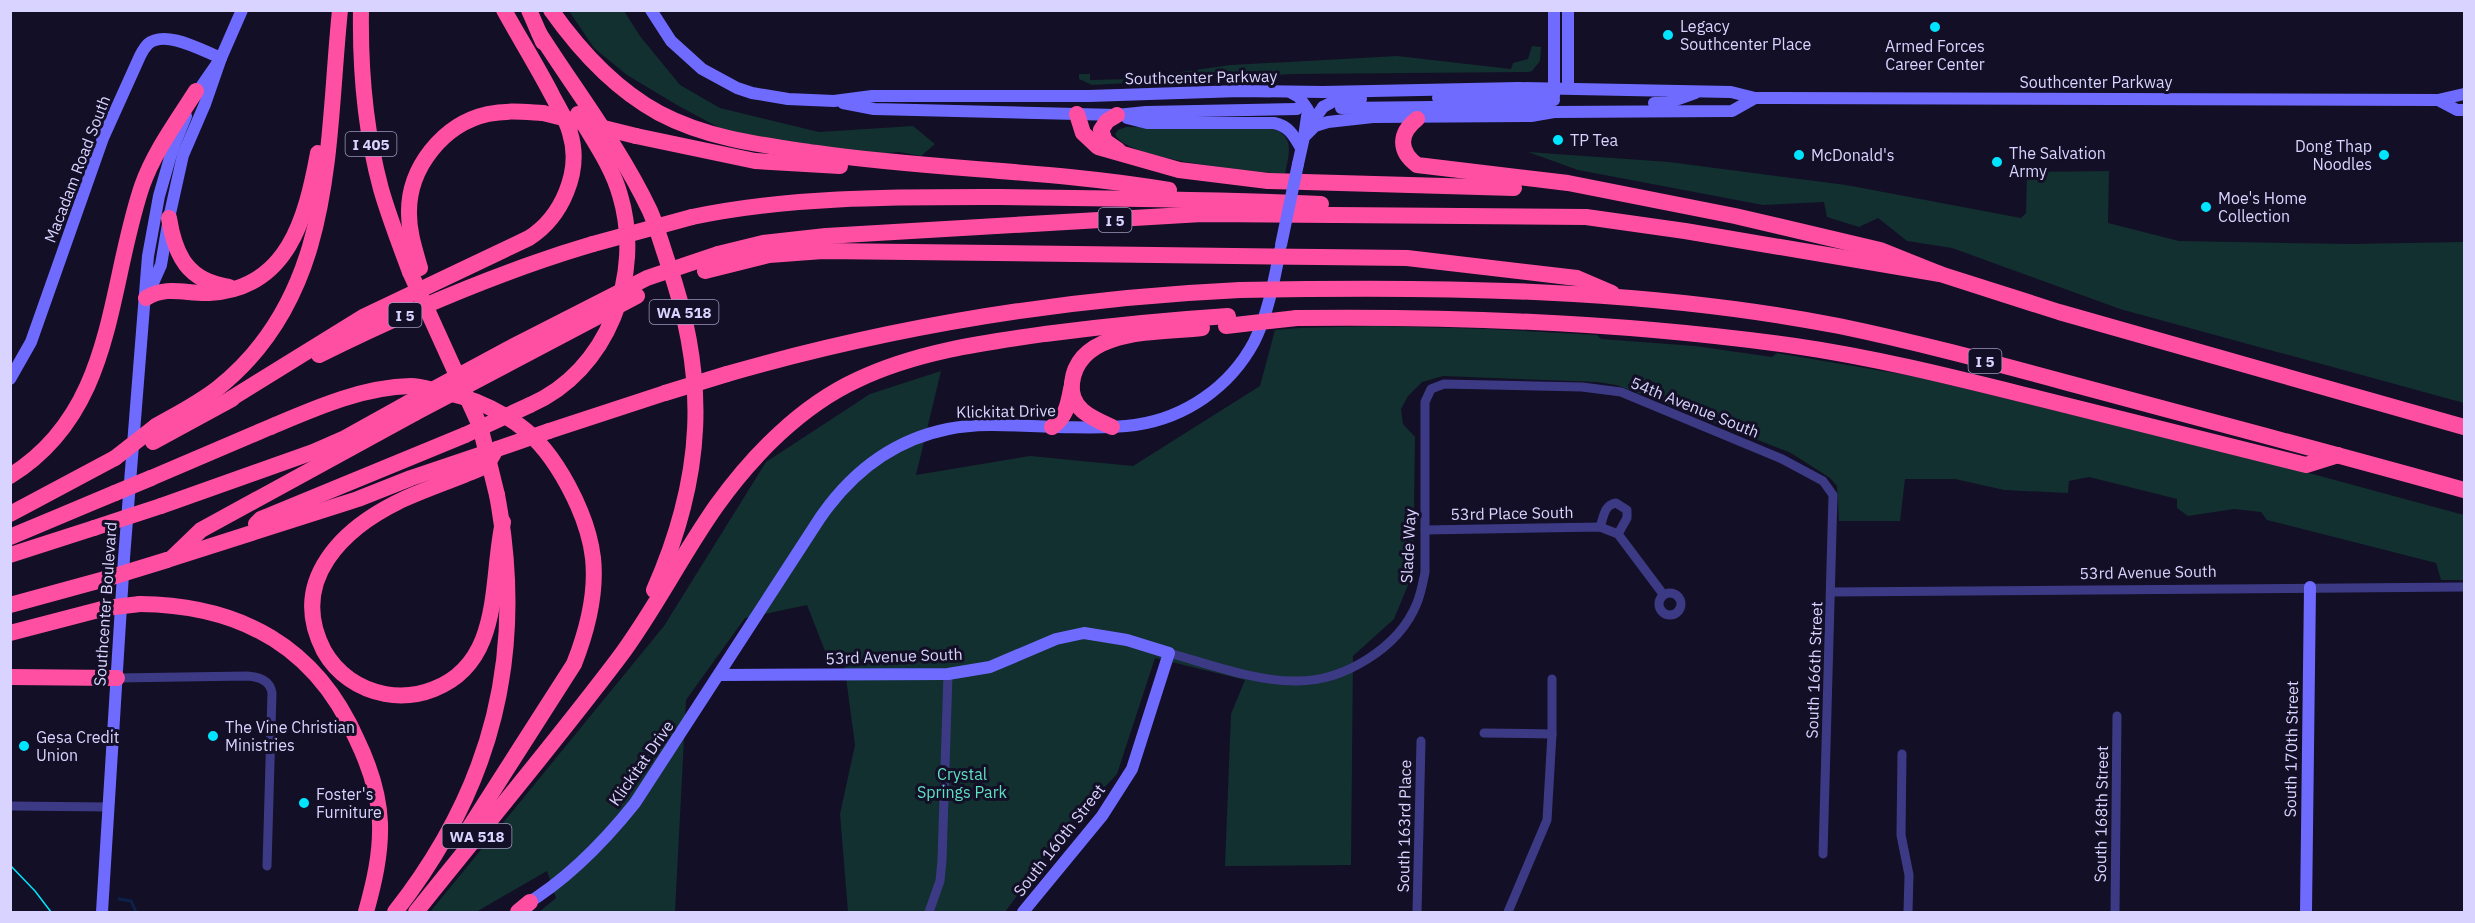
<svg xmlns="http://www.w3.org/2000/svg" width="2475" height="923" font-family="'IBM Plex Sans',sans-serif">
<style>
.green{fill:#12302f}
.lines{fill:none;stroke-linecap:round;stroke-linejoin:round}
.stream{stroke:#0c2248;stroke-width:3}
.street{stroke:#3d3a85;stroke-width:9}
.secondary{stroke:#6f6bff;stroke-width:12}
.highway{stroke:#ff4fa3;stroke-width:16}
.tram{stroke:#00e5ff;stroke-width:1.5}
.secondary-bridge{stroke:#6f6bff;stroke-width:12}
.highway-bridge{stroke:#ff4fa3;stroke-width:16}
.poi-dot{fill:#00e5ff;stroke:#130f26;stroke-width:2}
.labels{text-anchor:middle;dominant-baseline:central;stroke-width:6;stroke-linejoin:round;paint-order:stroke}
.shield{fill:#130f26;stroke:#9e99be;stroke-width:1.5}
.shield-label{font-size:15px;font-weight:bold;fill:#d9d4ff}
.poi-label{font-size:16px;fill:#d9d4ff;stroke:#130f26;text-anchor:start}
.street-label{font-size:16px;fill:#d9d4ff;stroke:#130f26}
.park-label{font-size:16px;fill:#5fe0c0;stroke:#130f26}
</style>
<rect width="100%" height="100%" fill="#130f26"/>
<g class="green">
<path d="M569 11H624L640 36 680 85 720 108 819 132 913 126 935 144 921 156 899 152 873 154 795 146 725 131 677 105 627 75 594 48Z"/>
<path d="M1532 46 1541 47 1540 61 1532 71 1528 72 1293 74 1092 85 1079 79V74H1090V80L1130 79 1231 65 1397 56 1511 69 1513 63 1528 59Z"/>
<path d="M1126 127 1270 128C1296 135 1289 153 1285 174 1256 172 1124 160 1115 134L1118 130Z"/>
<path d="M1528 152 1669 162 1846 185 2021 218 2026 213 2027 172 2109 171 2108 223 2179 241 2349 244 2464 242V403L2120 309 1952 248 1907 241 1878 218 1859 227 1827 217 1824 202 1763 205 1578 170Z"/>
<path d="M1376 326 1489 329 1597 335 1601 339 1695 346 1772 357 1777 353 1918 377 2294 469 2464 515V580H2441L2436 563 2267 520 2261 512 2234 509 2188 516 2177 508V499L2089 477 2069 481 2068 493 2004 490 1955 479H1905L1900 521H1839L1837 486 1830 478 1791 453 1649 397 1616 385 1597 382 1443 376 1422 382 1408 396 1401 409 1403 424 1415 437 1413 573 1394 619 1353 656 1351 865 1225 866 1231 714 1245 680 1155 658 1117 774 1067 828 1005 912H848L840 814 855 745 844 663 829 661 807 605 745 618 686 700 675 912H539L556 898 547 871 476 912H430L664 626 766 462 870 394 941 371 916 475 1030 456 1133 466 1260 386 1275 330 1300 328Z"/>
</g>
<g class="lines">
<path class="stream" d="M119 899 131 901 136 912"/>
<g class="street">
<path d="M1600 527C1604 516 1604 505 1616 503L1627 510V518L1618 534"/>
<path d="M1425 530 1600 527 1618 534 1663 594"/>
<path d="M1831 592 2464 587"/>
<circle cx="1670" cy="604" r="11"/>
<path d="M1169 653C1209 664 1253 681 1295 681 1343 682 1399 648 1417 603 1421 593 1423 582 1425 572V402L1431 389 1444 384 1582 387 1621 392 1782 459 1823 481 1833 495 1823 854"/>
<path d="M117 678 247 676C259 677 270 680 272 693L267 866"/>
<path d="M1484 733 1552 734"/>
<path d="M1902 754 1901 835 1909 875 1908 912"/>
<path d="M10 806 109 807"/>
<path d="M929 912 940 881 942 860 948 674"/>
<path d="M1417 912 1421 741"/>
<path d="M1508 912 1547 820 1552 734V679"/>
<path d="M2115 912 2117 716"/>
</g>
<g class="secondary">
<path d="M651 10 671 41 702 69 737 88 752 93 788 99 834 101 872 96H1089L1240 91 1323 92 1518 88 1731 92 1755 98 2438 100 2464 94"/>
<path d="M1568 88V10"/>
<path d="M1554 96V10"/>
<path d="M194 97 221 58"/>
<path d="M1438 98 1527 97 1554 100"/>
<path d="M2438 100 2457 110H2464"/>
<path d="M843 103 874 109 1117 115 1146 112 1297 109"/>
<path d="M1654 103H1667L1695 93"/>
<path d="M1323 107 1334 101 1361 99"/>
<path d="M1341 108 1530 106 1545 102"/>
<path d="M1547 110 1554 112 1732 111 1755 98"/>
<path d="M1127 118 1147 123H1274C1289 126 1294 136 1301 148"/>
<path d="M1298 164 1304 137 1315 126 1328 122 1373 117 1531 116 1554 112"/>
<path d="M149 292 161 265 169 218 183 155 205 104 221 58 242 10"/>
<path d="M10 379 31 342 103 138 140 56C142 52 145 47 148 44 165 29 203 51 221 58"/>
<path d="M719 675 948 674 990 667 1056 639 1084 633 1127 640 1169 653 1132 769 1102 816 1023 912"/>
<path d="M523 906C567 880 603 843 635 803L820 518C851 473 893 440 948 429 982 422 1018 426 1053 427 1080 427 1108 429 1135 425 1185 418 1230 387 1254 342 1268 314 1274 281 1280 250"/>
<path d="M102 912 124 558 148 256 159 196 172 151 186 116"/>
<path d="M2306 912 2310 587"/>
</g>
<g class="highway">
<path d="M361 10C360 71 365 130 381 189 389 217 400 245 410 272"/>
<path d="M529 10 543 42"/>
<path d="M551 10C580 51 615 89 659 113 708 139 762 145 817 153 934 170 1053 170 1169 190"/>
<path d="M539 33C576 91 620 148 650 211 657 227 662 246 668 263 709 379 704 477 654 590"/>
<path d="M1077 114 1083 133 1098 147 1179 170 1268 181 1514 188"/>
<path d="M1117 115 1107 121 1101 130 1105 141 1118 150"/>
<path d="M1417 119C1399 133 1398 151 1417 165L1568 183 1735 216 1880 250 1940 274 2059 312 2464 427"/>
<path d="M636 136 755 161 840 166"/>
<path d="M692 217C793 196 896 197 999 197 1106 198 1213 199 1321 204"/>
<path d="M169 218C175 256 188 281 229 287"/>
<path d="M718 254 763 243 826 236 1202 214 1586 217 1685 231 1940 274"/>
<path d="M1319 257 1407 258 1577 278 1612 293"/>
<path d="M420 268C415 250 409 233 409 214 408 168 443 124 488 114 507 110 524 112 543 113"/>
<path d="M705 271 769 255 823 251 1234 256"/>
<path d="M1307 289C1484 287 1664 292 1839 326 1926 344 2012 368 2098 391 2220 424 2343 456 2464 490"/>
<path d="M146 298C167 285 186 294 209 293 288 289 306 218 318 153"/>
<path d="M1297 318C1462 316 1631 323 1795 346 1878 358 1960 379 2041 399 2130 421 2218 443 2306 465L2338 455"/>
<path d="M319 355C408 311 498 272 593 244"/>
<path d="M727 374C894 326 1066 298 1240 290"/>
<path d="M224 403 363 317 529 238C562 217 582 171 570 133 567 120 558 107 552 95 537 66 520 39 504 10"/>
<path d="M530 405C608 371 644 275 620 195 612 166 593 140 578 114"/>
<path d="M156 426C177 414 199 403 218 388 336 294 326 146 340 10"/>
<path d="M1052 427C1066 417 1068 405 1071 389"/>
<path d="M1112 427C1092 418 1069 409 1072 383 1078 327 1161 333 1202 328"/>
<path d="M549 431 665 393"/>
<path d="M153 442 232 399"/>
<path d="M495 451C492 456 489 463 484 466 479 470 470 472 464 475 444 483 424 490 404 499 344 527 287 580 324 651 337 674 359 689 385 694 402 697 419 695 434 689 503 662 490 581 503 522"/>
<path d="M10 476C115 411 107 290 142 186 154 152 177 121 196 91"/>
<path d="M151 478C190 461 229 445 268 428 313 409 361 387 411 386 421 386 432 390 442 392 470 397 497 409 520 426 556 452 588 515 593 558 597 595 587 631 574 664L464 836"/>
<path d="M161 506 313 452 345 438 408 403"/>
<path d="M10 514 115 458"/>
<path d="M256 524 261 519 465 435"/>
<path d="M10 537 115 493"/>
<path d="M10 555 94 528"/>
<path d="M173 557 201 530 415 413"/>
<path d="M167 560 358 499 411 478 497 449"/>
<path d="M140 604C239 605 316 646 357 740 369 765 379 794 380 823 381 854 374 883 366 912"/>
<path d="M10 605 105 579"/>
<path d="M10 633 106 608"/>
<path d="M10 677 117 678"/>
<path d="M395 912C493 787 527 653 497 495"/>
<path d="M416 912C483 828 553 745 618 659 655 610 682 554 717 505 753 455 801 406 857 380 916 352 981 343 1045 334 1106 326 1166 320 1228 316"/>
<path d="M518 912 530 902"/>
</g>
<path class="tram" d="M10 865 35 891 51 912"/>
<g class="secondary-bridge">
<path d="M1290 92 1299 97 1308 110 1304 137"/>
<path d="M1308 128 1323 107"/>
<path d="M1281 245 1298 164"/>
</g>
<g class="highway-bridge">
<path d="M543 113 636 136"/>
<path d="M593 244 692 217"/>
<path d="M1234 256 1319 257"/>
<path d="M410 272 480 426 497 495"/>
<path d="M1240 290 1307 289"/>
<path d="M1226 326 1297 318"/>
<path d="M665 393 727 374"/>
<path d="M408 403 510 348 647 278 718 254"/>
<path d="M415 413 637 296"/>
<path d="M465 435 530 405"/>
<path d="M497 449 549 431"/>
<path d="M115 458 156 426"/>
<path d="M115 493 151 478"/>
<path d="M94 528 161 506"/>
<path d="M105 579 167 560"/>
<path d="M106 608 140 604"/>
</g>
</g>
<g class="poi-dot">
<circle cx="1935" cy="27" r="6"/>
<circle cx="1668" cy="35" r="6"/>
<circle cx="1558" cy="140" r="6"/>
<circle cx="1799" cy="155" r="6"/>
<circle cx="2384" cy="155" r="6"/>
<circle cx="1997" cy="162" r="6"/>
<circle cx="2206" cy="207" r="6"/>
<circle cx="213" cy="736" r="6"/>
<circle cx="24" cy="746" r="6"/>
<circle cx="304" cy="803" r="6"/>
</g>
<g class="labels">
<g class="shield">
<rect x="345.5" y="132" width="51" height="24" rx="4.5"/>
<rect x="1098.5" y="208" width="33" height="24" rx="4.5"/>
<rect x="649.5" y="300" width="69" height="24" rx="4.5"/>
<rect x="388.5" y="303" width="33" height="24" rx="4.5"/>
<rect x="1968.5" y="349" width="33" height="24" rx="4.5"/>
<rect x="442.5" y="824" width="69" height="24" rx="4.5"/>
</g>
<g class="shield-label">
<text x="371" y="144">I 405</text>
<text x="1115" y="220">I 5</text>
<text x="684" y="312">WA 518</text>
<text x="405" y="315">I 5</text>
<text x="1985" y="361">I 5</text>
<text x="477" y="836">WA 518</text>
</g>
<g class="poi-label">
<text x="1680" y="26">Legacy<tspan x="1680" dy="18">Southcenter Place</tspan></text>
<text x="1935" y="46" text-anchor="middle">Armed Forces<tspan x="1935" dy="18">Career Center</tspan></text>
<text x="1570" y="140">TP Tea</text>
<text x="2372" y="146" text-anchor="end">Dong Thap<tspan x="2372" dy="18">Noodles</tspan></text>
<text x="2009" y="153">The Salvation<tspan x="2009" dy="18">Army</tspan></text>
<text x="1811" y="155">McDonald's</text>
<text x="2218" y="198">Moe's Home<tspan x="2218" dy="18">Collection</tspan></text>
<text x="225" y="727">The Vine Christian<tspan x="225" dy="18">Ministries</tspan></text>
<text x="36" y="737">Gesa Credit<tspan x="36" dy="18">Union</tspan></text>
<text x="316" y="794">Foster's<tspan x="316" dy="18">Furniture</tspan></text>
</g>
<g class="street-label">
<text transform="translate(1201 77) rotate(-1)">Southcenter Parkway</text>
<text x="2096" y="82">Southcenter Parkway</text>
<text transform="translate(77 169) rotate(-69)">Macadam Road South</text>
<text transform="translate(1695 407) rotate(22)">54th Avenue South</text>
<text transform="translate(1006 411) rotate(-1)">Klickitat Drive</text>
<text transform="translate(1512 513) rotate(-1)">53rd Place South</text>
<text transform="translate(1408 546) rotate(-87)">Slade Way</text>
<text transform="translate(2148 572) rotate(-1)">53rd Avenue South</text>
<text transform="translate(105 604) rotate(-86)">Southcenter Boulevard</text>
<text transform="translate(894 656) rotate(-2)">53rd Avenue South</text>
<text transform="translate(1814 670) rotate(-88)">South 166th Street</text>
<text transform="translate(2291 749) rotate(-89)">South 170th Street</text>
<text transform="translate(641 763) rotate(-55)">Klickitat Drive</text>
<text transform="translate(2101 814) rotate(-89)">South 168th Street</text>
<text transform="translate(1404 826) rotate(-89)">South 163rd Place</text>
<text transform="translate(1059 840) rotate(-52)">South 160th Street</text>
</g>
<g class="park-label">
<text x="962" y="774">Crystal<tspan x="962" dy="18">Springs Park</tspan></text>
</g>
</g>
<rect width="2475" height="923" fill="none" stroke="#d9d4ff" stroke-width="24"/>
</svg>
